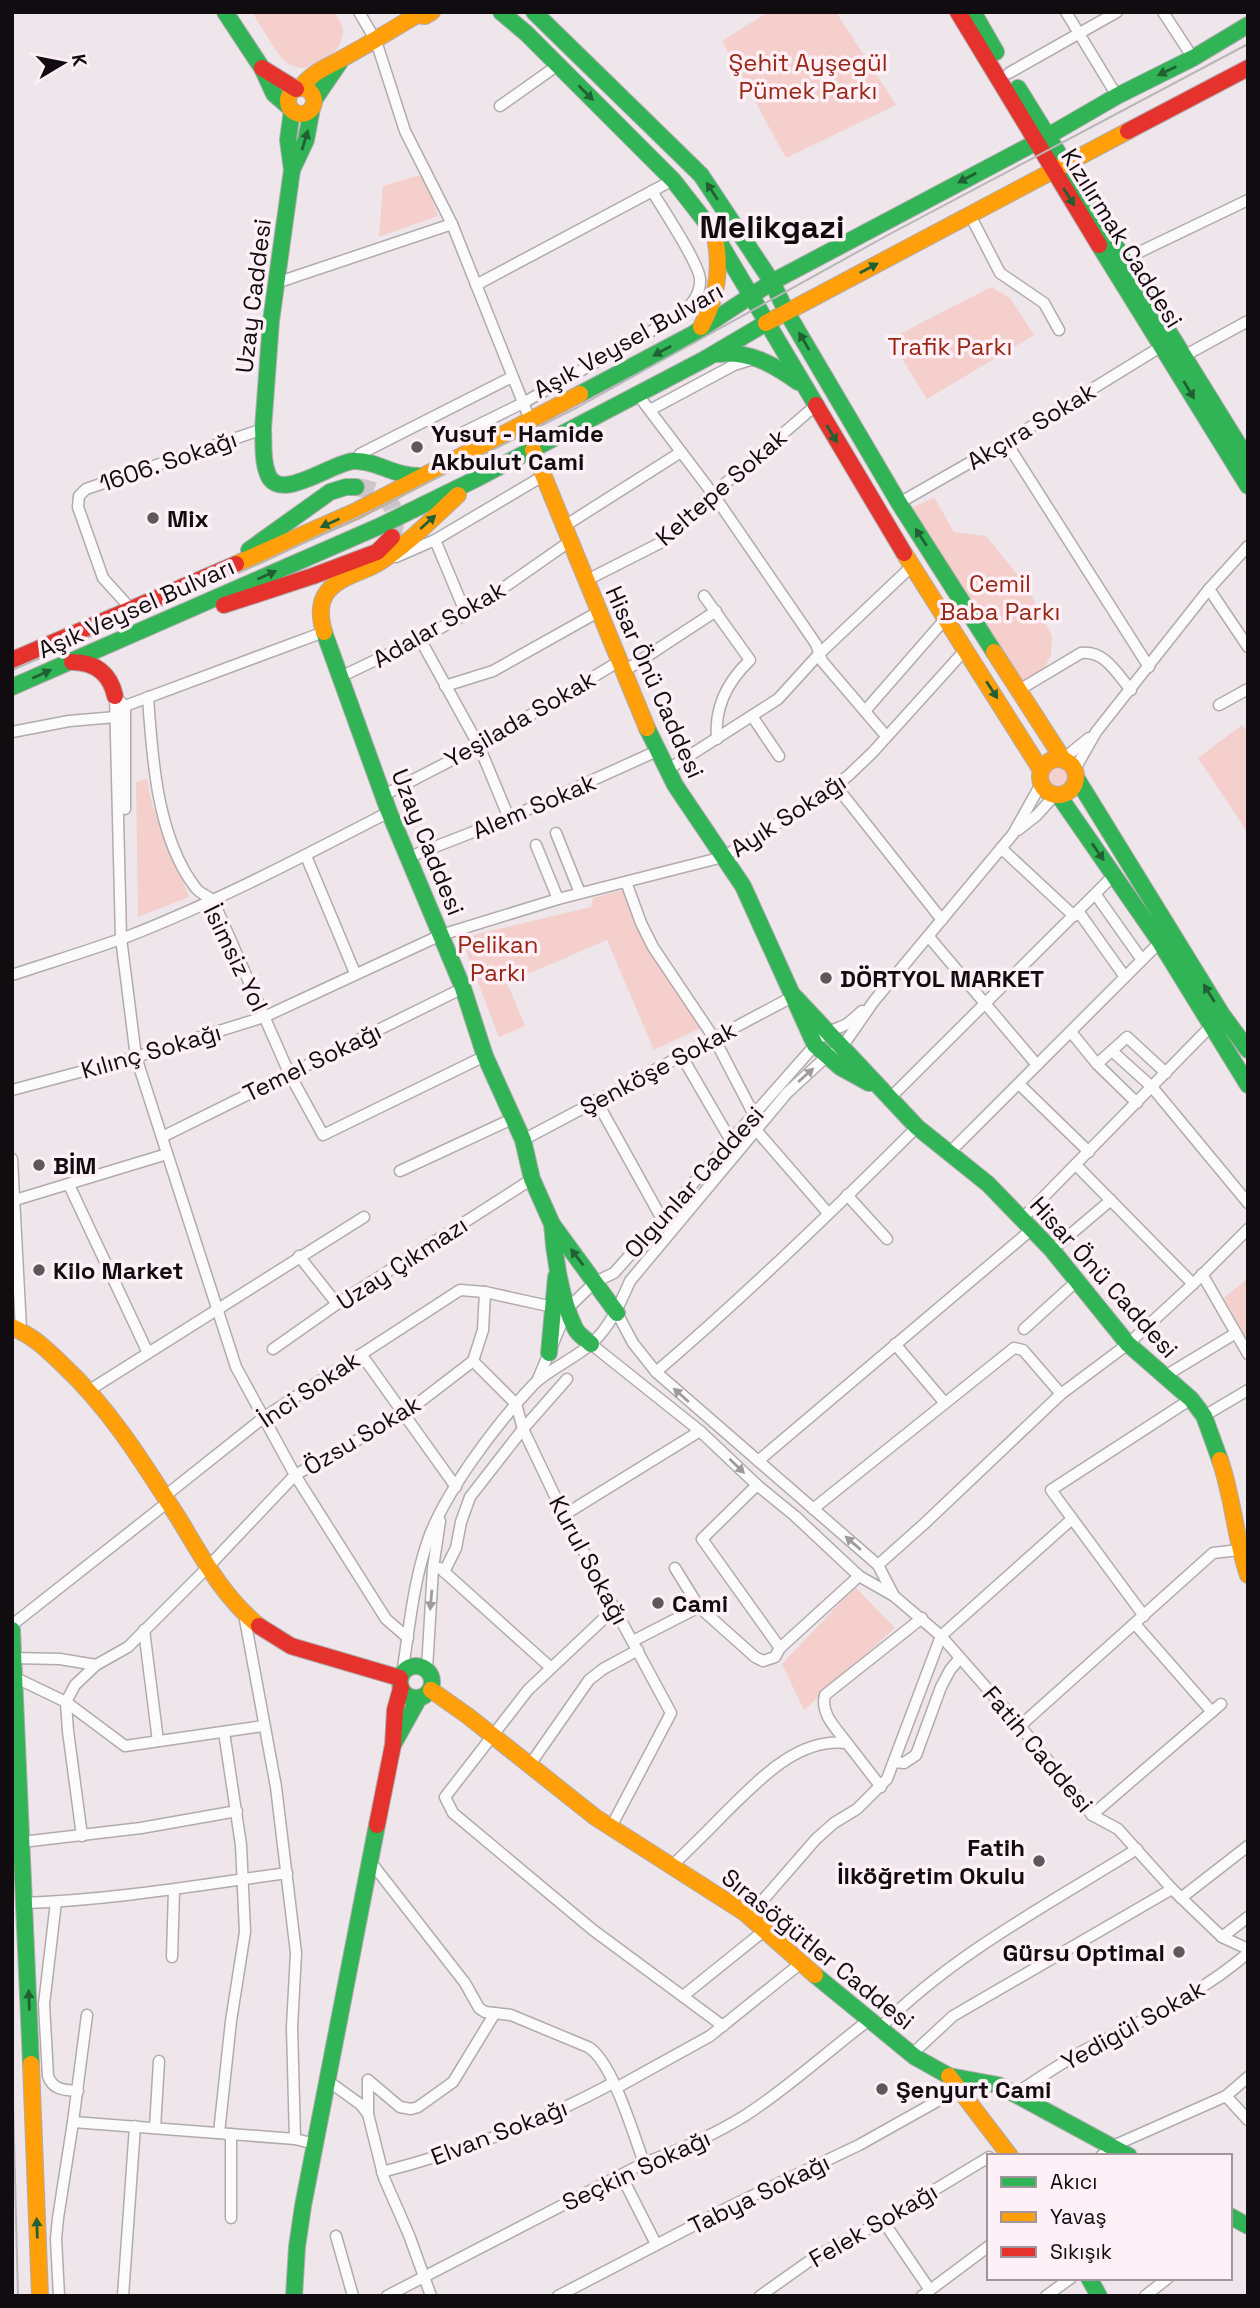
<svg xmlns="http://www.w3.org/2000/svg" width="1260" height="2308" font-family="'Space Grotesk',sans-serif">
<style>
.green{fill:#f4cfcb}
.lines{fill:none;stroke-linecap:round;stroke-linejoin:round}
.primary-tunnel{stroke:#cdc5c9;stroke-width:18;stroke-dasharray:18 9;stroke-linecap:butt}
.street-casing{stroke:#b1abae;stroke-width:13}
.fast-casing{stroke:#b1abae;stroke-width:18}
.slow-casing{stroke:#b1abae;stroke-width:18}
.jam-casing{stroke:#b1abae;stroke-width:18}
.street{stroke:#fcfbfc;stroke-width:10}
.fast{stroke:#30b455;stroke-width:16}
.slow{stroke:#ff9f0a;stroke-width:16}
.jam{stroke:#e5322d;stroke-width:16}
.tram{stroke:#b8b6b8;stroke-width:2}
.oneway{fill:#206032}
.oneway2{fill:#9e9b9d}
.poi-dot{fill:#5e585c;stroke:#fef0f7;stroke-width:2.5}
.labels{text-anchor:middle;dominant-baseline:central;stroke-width:7;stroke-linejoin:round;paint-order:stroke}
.park-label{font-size:24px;fill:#982615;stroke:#fef0f7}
.street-label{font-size:24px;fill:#110c0f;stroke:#fef0f7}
.poi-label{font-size:24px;font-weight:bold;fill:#110c0f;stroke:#fef0f7;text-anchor:start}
.district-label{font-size:32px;font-weight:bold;fill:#110c0f;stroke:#fef0f7}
</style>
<rect width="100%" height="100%" fill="#eee6ea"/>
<g class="green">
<path d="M252 12H335C338 18 344 26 343 32 342 56 306 79 286 62 277 55 259 23 252 12Z"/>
<path d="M768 12H836L896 105 786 158 722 41Z"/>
<path d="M424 174 438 216 379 237 383 186Z"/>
<path d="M991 287 1010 298 1034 335 927 399 890 339Z"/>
<path d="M934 497 954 532 986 536 1026 585 1052 636 1051 655 1045 667 1040 672 1022 683 912 508Z"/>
<path d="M1242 725 1248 733V833L1198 758Z"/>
<circle cx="1058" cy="777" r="10"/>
<path d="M147 779 152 804 189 897 138 917 136 782Z"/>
<path d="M626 889 703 1027 654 1050 607 940 507 983 525 1026 499 1037 461 938 591 907 593 898Z"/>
<path d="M1247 1279 1248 1280V1341L1224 1298Z"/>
<path d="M855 1587 895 1628 804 1710 782 1664Z"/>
</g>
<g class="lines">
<path class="primary-tunnel" d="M356 487C382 490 402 504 393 534"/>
<g class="street-casing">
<g id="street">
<path d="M359 12 376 41 405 131 452 224 530 420"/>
<path d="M1066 12 1117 96"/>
<path d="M1163 12 1193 58"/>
<path d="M1009 73 1117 12"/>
<path d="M500 106 558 65"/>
<path d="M970 215 1000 273 1044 303 1059 330"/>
<path d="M1125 259 1248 200"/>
<path d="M276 283 452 224"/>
<path d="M476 285 673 180"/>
<path d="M1184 356 1248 321"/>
<path d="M638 395 713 494 816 644 822 661 886 736"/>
<path d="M650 410 734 365 754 359"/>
<path d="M462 433 523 403 678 316C690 307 701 295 700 279 699 263 662 208 652 191"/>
<path d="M1006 442 1149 667"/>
<path d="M357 461 360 454 512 377"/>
<path d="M899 503 1006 442 1162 346"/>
<path d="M563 527 681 452"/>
<path d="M435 540 466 614"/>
<path d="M396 557 435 540 543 476"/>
<path d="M585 581 662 542 713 494 815 406"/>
<path d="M1209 589 1248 647"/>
<path d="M704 596 750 660C728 681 714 707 717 739"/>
<path d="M132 610 103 578 78 507 79 496 86 489 263 429"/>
<path d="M420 639 479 746 509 818"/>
<path d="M623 672 716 611"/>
<path d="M340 677 420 639 466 614 569 542"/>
<path d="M445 686 493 671 598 612"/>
<path d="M1019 690 1081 653C1105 650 1117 674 1131 690"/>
<path d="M115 696 121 938 136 1057 236 1367 295 1475 386 1619 408 1638"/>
<path d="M148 697C152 757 157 837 195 887 199 893 207 896 213 900L289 1073 323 1135 485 1056"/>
<path d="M121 702 125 706 324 632"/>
<path d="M1219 705 1248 689"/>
<path d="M125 706V809"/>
<path d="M865 711 946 618"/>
<path d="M752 716 779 756"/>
<path d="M12 732 69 721 116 717"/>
<path d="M1063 759 1089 738"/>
<path d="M1075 769 1096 732 1209 589 1248 546"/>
<path d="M667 770 778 699 819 654 912 566"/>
<path d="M836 786 942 920"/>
<path d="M384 795 479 746 618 662"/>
<path d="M1018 830 1037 815 1054 796"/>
<path d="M556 833 580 893"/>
<path d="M536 845 558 899"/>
<path d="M1001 848 1074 916"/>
<path d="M306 856 355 973"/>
<path d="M409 857 509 818 657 751"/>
<path d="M626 882 641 923 653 947 714 1038 754 1115"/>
<path d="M1096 895 1142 960"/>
<path d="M1078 911 1125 977"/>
<path d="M929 937 1037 1065"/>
<path d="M12 975C51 962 91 950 129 936 218 901 304 856 389 812"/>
<path d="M1071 1032 1097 1064 1137 1103"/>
<path d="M1112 1051 1152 1087 1248 1203"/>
<path d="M681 1055 731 1141"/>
<path d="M1097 1064 1127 1037 1166 1073"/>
<path d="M1019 1084 1089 1152"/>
<path d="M12 1090 136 1057 264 1017 441 935 558 899 723 857 822 796 849 775 873 752 966 649"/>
<path d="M890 1098 1114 875"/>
<path d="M596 1100 662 1219"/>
<path d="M756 1130 828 1213"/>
<path d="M162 1137 463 988"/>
<path d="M523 1140 794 996"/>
<path d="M950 1152 1160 942"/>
<path d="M12 1159 21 1329"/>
<path d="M1076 1165 1193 1284"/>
<path d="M400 1171 512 1119"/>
<path d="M69 1185 148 1353"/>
<path d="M847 1195 887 1239"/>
<path d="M12 1201 167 1154"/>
<path d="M1021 1220 1211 1026"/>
<path d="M1052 1250 1111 1200"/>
<path d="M299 1256 337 1304"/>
<path d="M1202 1274 1248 1354"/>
<path d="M617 1313 633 1343 656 1372 878 1565 894 1596"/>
<path d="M1024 1329 1078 1280"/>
<path d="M591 1344 700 1431 757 1485 795 1516 859 1576 894 1596 941 1636 1020 1726 1092 1815 1118 1829 1172 1889 1222 1937 1248 1949"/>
<path d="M895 1344 944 1402"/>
<path d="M273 1349 337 1304 532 1179"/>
<path d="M361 1354 456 1487"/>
<path d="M473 1361 516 1404 523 1429 564 1515 671 1713 611 1827"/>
<path d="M656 1372C746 1295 833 1211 917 1127"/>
<path d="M1165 1376 1236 1333"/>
<path d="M538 1379 568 1308 595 1282 614 1273 815 1045C822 1033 830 1031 843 1026 850 1023 856 1016 862 1011"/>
<path d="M88 1391 364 1217"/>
<path d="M1204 1416 1248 1390"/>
<path d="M758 1461 1031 1230"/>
<path d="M757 1485 702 1539 780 1648"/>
<path d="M165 1496 263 1418 460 1290 485 1292 553 1307"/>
<path d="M813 1509 1014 1348 1023 1350 1061 1394"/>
<path d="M564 1515 700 1431"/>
<path d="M878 1565 924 1524 1061 1394 1128 1344 1193 1284 1248 1229"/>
<path d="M440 1568 550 1667"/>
<path d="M675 1568 699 1607 755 1657 763 1661 775 1657 780 1648 859 1576"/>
<path d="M444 1572 456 1548 461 1522 470 1497 523 1429 567 1379"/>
<path d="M615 1608 528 1690 445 1797 453 1813 593 1930 723 2026"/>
<path d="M244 1614 276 1787 296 1953 292 2027 295 2139 315 2144"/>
<path d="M1144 1616 1051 1490 1191 1399"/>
<path d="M1135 1624 1212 1712"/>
<path d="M12 1625 168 1502"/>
<path d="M144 1630 158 1741"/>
<path d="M633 1641 699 1607"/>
<path d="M13 1658 60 1659 96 1665"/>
<path d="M427 1669 433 1568 440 1521"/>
<path d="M402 1674C409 1631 413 1584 427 1543 443 1494 498 1422 534 1384 551 1368 574 1359 591 1344 610 1327 620 1304 630 1281L787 1093 826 1057 842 1047 874 1001 1013 834 1041 784"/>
<path d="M14 1677 66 1702 125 1746 263 1726"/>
<path d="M1020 1726 1213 1553 1239 1550 1248 1545"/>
<path d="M847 1743C836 1728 820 1714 825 1695L922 1618"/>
<path d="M894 1762 904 1763 916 1755 941 1687 950 1670 960 1658"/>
<path d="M529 1766 589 1680 603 1669 638 1650"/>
<path d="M1092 1815 1221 1704"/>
<path d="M82 1836 68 1731 66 1702 75 1685 96 1665 128 1647 208 1567 295 1475 404 1414 473 1361 483 1330 485 1292"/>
<path d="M22 1842 141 1828 237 1811"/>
<path d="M370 1861 465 1983 479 2008 485 2012 511 2015 588 2047C612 2060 634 2136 644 2163"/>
<path d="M672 1866C690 1848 708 1831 725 1813 758 1781 797 1737 847 1743L881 1787"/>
<path d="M1181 1898 1248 1846"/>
<path d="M56 1902 44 2004 48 2076C53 2090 64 2090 78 2091"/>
<path d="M25 1903C113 1900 199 1885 287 1873"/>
<path d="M749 1916 816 1839 834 1823 857 1809 887 1779 941 1636 1072 1519"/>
<path d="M1222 1937 1248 1917"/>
<path d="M172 1957 174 1890"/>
<path d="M683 1996 765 1930"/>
<path d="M880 2028C953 1954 1049 1904 1137 1849"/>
<path d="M912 2054 953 2016 1172 1889"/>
<path d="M368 2080 400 2107 411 2109 418 2107 453 2082 495 2013"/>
<path d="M368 2080V2114"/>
<path d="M328 2081 360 2104 368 2114 384 2178 409 2235 431 2296"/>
<path d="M616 2088 710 2036 801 1963"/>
<path d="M1015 2094C1038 2079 1061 2063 1085 2050 1142 2020 1198 1996 1248 1953"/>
<path d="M1226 2096 1248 2120"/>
<path d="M73 2122 295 2139"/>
<path d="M155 2128 159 2061"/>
<path d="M219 2133 231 2021 245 1932 241 1845 224 1732"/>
<path d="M1101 2156 1113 2146 1226 2096 1248 2077"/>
<path d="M382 2172C466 2150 537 2124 613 2083"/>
<path d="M621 2175 656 2244"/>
<path d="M231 2218V2134"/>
<path d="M883 2221 930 2290"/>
<path d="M336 2236 353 2296"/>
<path d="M59 2296 56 2239 58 2218 73 2122 87 2015"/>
<path d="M123 2296 135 2126"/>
<path d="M387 2296 644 2163C680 2150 714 2135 746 2115 789 2087 828 2051 869 2020"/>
<path d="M558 2296 731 2206 859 2145 959 2089"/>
<path d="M760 2296 815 2257 883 2221 989 2157"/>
<path d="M922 2296 989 2246"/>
<path d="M1046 2296 1071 2278"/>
<path d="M1145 2296 1168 2278"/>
</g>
</g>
<g class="fast-casing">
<g id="fast">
<path d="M225 12 262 68 274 94 289 107"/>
<path d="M501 12 526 33 673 180 712 230 816 405"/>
<path d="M534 12 701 175 772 282 786 311 899 503 994 652"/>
<path d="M973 12 996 52"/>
<path d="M1018 88 1248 460"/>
<path d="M314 100 340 62"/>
<path d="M292 170 306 140 312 108"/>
<path d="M1099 245 1248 486"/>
<path d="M718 354C750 351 773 364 798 382"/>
<path d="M580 394 693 334 772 282 1048 136 1117 96 1193 58 1248 25"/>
<path d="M263 429 271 321 292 170 288 140 292 110"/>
<path d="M263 429C264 443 262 459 267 472 277 506 332 462 354 461 376 460 394 477 422 476"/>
<path d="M249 550 330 492 346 487H356"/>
<path d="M324 632 389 812 463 988 485 1056 523 1140 532 1179 552 1224"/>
<path d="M12 687 380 526 476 479 705 359 766 323"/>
<path d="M647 728 675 785 743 886 815 1045 840 1067 869 1083"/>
<path d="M1077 779 1221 1013 1248 1050"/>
<path d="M1059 796 1160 942 1248 1085"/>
<path d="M794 996 917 1127 988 1184 1052 1250 1128 1344 1191 1399 1204 1416 1220 1460"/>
<path d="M591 1344C586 1339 578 1335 575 1328 561 1300 554 1255 552 1224L617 1313"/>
<path d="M549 1353 556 1277"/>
<path d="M12 1630 31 2064"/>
<circle cx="416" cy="1682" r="16"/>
<path d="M394 1743 419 1698"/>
<path d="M815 1975 915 2057 949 2076 998 2085 1129 2156"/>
<path d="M1230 2216 1248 2226"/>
<path d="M1089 2278 1099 2296"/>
<path d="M294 2296 297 2247 303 2206 377 1825"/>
</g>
</g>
<g class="slow-casing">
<g id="slow">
<path d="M300 88C313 71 328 67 345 57 369 44 393 29 417 15L425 16 432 12"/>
<circle cx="301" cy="101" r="13"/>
<path d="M766 323 1128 131"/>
<path d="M701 327C716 300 721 273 716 243"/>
<path d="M533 450 647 728"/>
<path d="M904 553 1041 770"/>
<path d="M236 564 356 511 580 394"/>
<path d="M324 632C320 618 318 603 328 591 340 576 365 572 380 562 409 543 433 518 458 495"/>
<path d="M994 652 1063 759"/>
<circle cx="1058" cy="777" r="18"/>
<path d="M12 1327C36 1338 45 1348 63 1365 111 1410 144 1464 179 1519 202 1557 223 1597 259 1626"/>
<path d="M1220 1460C1233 1497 1235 1538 1248 1575"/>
<path d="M431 1690 468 1716 595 1817 745 1913 815 1975"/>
<path d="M31 2064 40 2296"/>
<path d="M949 2076 1010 2156"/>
</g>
</g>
<g class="jam-casing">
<g id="jam">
<path d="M958 12 1099 245"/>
<path d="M262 68 296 89"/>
<path d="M1128 131 1248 68"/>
<path d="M816 405 904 553"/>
<path d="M224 605 313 576 377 552 392 537"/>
<path d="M12 660 236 564"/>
<path d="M72 662C95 662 110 673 115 696"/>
<path d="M259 1626 291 1646 400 1678"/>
<path d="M377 1825 393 1745 395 1710 401 1688"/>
</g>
</g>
<use href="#street" class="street"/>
<use href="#fast" class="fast"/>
<use href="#slow" class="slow"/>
<use href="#jam" class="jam"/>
<g class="tram">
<path d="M12 670 261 563 371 511 578 407 888 235 1248 44"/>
<path d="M12 2061 18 2296"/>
</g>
</g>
<defs><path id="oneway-solid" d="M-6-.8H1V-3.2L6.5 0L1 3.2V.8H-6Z" transform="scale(1.75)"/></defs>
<g class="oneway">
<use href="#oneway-solid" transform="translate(1167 71) rotate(154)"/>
<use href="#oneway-solid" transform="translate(586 93) rotate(45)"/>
<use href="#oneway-solid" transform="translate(305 140) rotate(-73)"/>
<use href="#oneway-solid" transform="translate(967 178) rotate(152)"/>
<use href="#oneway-solid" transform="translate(712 191) rotate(-123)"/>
<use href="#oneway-solid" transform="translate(1069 197) rotate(58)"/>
<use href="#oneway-solid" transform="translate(869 268) rotate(-28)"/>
<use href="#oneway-solid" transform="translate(804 341) rotate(-120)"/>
<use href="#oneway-solid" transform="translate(662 351) rotate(151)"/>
<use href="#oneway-solid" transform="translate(1189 390) rotate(59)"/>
<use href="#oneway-solid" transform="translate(832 434) rotate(59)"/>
<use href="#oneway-solid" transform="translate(428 522) rotate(-42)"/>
<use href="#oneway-solid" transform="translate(330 523) rotate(156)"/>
<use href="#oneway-solid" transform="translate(921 537) rotate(-123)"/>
<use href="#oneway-solid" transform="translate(267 575) rotate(-24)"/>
<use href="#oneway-solid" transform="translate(42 674) rotate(-24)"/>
<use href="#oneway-solid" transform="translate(992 690) rotate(57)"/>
<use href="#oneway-solid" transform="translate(1098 852) rotate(55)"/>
<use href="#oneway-solid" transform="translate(1209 993) rotate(-122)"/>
<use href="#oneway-solid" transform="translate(577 1257) rotate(-127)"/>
<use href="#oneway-solid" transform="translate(29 2000) rotate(-92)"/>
<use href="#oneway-solid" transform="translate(37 2228) rotate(-92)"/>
</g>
<g class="oneway2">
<use href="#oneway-solid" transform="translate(806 1075) rotate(-42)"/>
<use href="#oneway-solid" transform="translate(681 1395) rotate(-138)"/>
<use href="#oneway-solid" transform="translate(737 1466) rotate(44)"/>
<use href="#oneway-solid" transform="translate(853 1543) rotate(-139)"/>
<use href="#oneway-solid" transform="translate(431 1600) rotate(95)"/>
</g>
<g class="poi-dot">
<circle cx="417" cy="447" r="7"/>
<circle cx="153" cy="518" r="7"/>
<circle cx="826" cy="978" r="7"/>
<circle cx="39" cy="1165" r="7"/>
<circle cx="39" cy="1270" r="7"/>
<circle cx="658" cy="1603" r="7"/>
<circle cx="1039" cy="1861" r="7"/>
<circle cx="1179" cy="1952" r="7"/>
<circle cx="882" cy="2089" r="7"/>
</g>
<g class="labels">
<g class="park-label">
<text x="808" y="62">Şehit Ayşegül<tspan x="808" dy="28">Pümek Parkı</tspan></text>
<text x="950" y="346">Trafik Parkı</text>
<text x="1000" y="583">Cemil<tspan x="1000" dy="28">Baba Parkı</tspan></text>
<text x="498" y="944">Pelikan<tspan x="498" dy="28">Parkı</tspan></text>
</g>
<g class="street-label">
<text transform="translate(1122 238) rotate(58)">Kızılırmak Caddesi</text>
<text transform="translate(253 296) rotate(-83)">Uzay Caddesi</text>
<text transform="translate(628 340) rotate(-29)">Aşık Veysel Bulvarı</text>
<text transform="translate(1031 426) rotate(-31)">Akçıra Sokak</text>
<text transform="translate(168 461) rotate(-19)">1606. Sokağı</text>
<text transform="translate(721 487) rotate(-41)">Keltepe Sokak</text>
<text transform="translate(136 608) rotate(-24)">Aşık Veysel Bulvarı</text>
<text transform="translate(439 624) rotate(-30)">Adalar Sokak</text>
<text transform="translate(655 682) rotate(66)">Hisar Önü Caddesi</text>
<text transform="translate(520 719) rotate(-30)">Yeşilada Sokak</text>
<text transform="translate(534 806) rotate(-23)">Alem Sokak</text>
<text transform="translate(788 815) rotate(-33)">Ayık Sokağı</text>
<text transform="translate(428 842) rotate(68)">Uzay Caddesi</text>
<text transform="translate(236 958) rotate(64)">İsimsiz Yol</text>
<text transform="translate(151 1051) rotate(-16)">Kılınç Sokağı</text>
<text transform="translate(312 1062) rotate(-26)">Temel Sokağı</text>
<text transform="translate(658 1068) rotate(-28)">Şenköşe Sokak</text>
<text transform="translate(694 1182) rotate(-48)">Olgunlar Caddesi</text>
<text transform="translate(402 1263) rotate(-33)">Uzay Çıkmazı</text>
<text transform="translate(1104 1277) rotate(48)">Hisar Önü Caddesi</text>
<text transform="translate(309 1389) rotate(-34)">İnci Sokak</text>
<text transform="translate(362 1435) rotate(-31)">Özsu Sokak</text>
<text transform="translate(589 1560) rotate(62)">Kurul Sokağı</text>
<text transform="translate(1038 1749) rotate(50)">Fatih Caddesi</text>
<text transform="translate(818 1949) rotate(39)">Sırasöğütler Caddesi</text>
<text transform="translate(1133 2025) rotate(-29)">Yedigül Sokak</text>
<text transform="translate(499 2132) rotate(-21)">Elvan Sokağı</text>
<text transform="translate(636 2170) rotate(-25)">Seçkin Sokağı</text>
<text transform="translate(759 2194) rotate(-26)">Tabya Sokağı</text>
<text transform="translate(873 2225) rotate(-30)">Felek Sokağı</text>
</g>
<g class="poi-label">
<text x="431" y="433">Yusuf - Hamide<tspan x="431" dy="28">Akbulut Cami</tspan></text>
<text x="167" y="518">Mix</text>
<text x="840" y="978">DÖRTYOL MARKET</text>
<text x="53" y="1165">BİM</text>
<text x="53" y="1270">Kilo Market</text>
<text x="672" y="1603">Cami</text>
<text x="1025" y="1847" text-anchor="end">Fatih<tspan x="1025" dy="28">İlköğretim Okulu</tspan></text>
<text x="1165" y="1952" text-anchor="end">Gürsu Optimal</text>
<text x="896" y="2089">Şenyurt Cami</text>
</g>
<g class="district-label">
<text x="772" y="227">Melikgazi</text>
</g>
</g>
<rect width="1260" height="2308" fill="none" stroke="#110c0f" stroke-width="28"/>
<rect x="987" y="2154" width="245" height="126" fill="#fef0f7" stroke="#9f959a" stroke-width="2"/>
<rect x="1001" y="2177" width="35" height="10" fill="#30b455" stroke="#9f959a" stroke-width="2"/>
<text x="1050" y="2189" font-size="21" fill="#110c0f">Akıcı</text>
<rect x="1001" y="2212" width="35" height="10" fill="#ff9f0a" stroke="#9f959a" stroke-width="2"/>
<text x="1050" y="2224" font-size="21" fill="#110c0f">Yavaş</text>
<rect x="1001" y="2247" width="35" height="10" fill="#e5322d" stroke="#9f959a" stroke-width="2"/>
<text x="1050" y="2259" font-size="21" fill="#110c0f">Sıkışık</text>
<g transform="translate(63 63) rotate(80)" stroke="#fef0f7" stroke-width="5" paint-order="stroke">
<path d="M0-5L12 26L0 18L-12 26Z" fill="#110c0f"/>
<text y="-10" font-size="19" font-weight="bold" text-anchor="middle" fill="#110c0f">K</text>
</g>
</svg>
